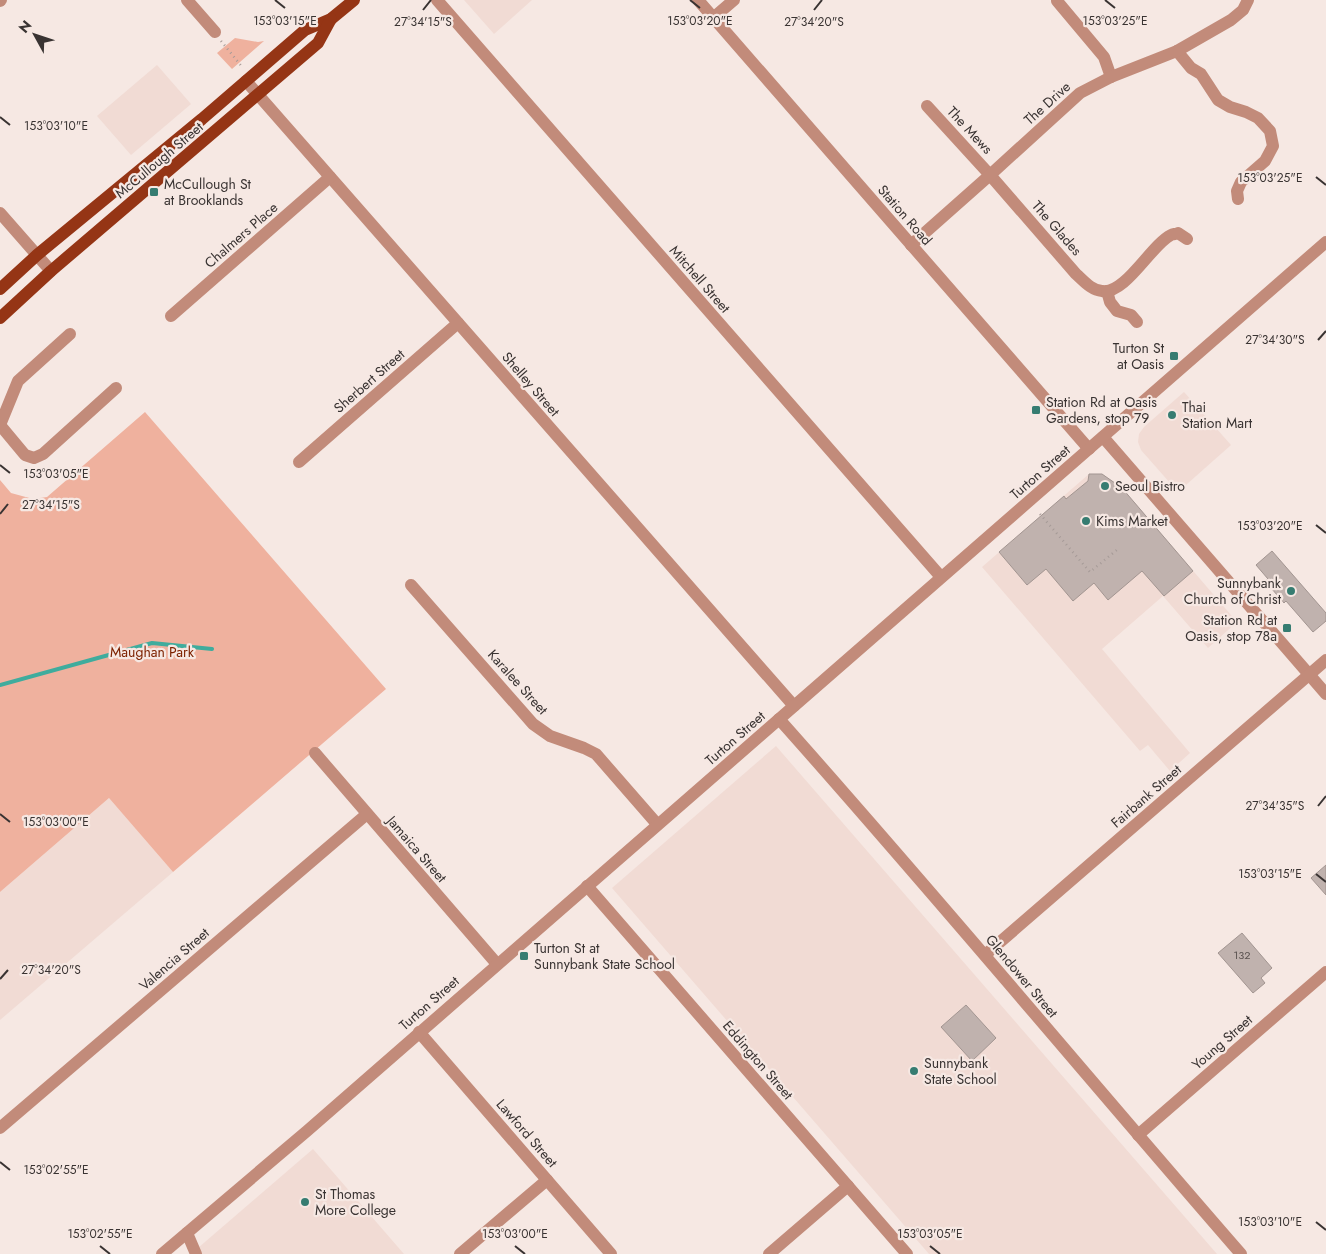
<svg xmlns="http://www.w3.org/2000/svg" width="1326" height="1254" font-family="Jost,sans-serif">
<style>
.built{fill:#f1dbd4}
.green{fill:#efb19e}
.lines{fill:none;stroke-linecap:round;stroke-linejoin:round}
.stream{stroke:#3fac9d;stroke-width:4}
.building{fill:#c0b2ae;stroke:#a29591}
.path{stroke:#a59a97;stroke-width:2.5;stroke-dasharray:1 4;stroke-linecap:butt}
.minor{stroke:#c28b7a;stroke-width:12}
.major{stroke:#953515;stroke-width:12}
.ticks{fill:none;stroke:#393332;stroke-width:2}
.poi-dot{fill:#367c71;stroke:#f6e8e3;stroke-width:2}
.labels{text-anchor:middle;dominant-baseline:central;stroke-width:4.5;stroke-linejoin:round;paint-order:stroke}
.number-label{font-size:11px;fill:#5b5351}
.street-label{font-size:14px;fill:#393332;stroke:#f6e8e3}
.poi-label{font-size:14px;fill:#393332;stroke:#f6e8e3;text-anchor:start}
.park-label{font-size:14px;fill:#7d2200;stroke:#f6e8e3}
.ticks-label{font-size:12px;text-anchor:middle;fill:#393332;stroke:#f6e8e3;stroke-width:4.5;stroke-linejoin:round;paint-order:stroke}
</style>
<rect width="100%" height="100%" fill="#f6e8e3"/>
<g class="built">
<path d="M464 0H532L494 34Z"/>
<path d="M157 65 191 104 131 155 97 116Z"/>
<path d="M1184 392 1231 445 1178 492 1141 450 1138 442 1139 434 1144 427Z"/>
<path d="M1089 474H1102L1122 488 1237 622 1208 648 1163 596 1102 649 1190 753 1170 771 1148 745 1140 751 982 567Z"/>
<path d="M776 746 1217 1254H929L612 888Z"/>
<path d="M109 798 173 872 0 1020V892Z"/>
<path d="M313 1149 404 1254H191Z"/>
</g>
<g class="green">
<path d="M235 38 258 42 264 41 232 69 217 53Z"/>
<path d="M145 412 386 689 173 872 109 798 0 892V480L11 493 33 499 47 497Z"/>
</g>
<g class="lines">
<path class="stream" d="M0 685 152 643 212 649"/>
</g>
<g class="building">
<path d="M1089 474H1102L1122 488 1193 571 1164 596 1142 571 1108 600 1094 583 1073 601 1046 569 1027 585 999 552 1064 496 1066 499 1088 481Z"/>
<path d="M1272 551 1326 613V621L1313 632 1286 601 1284 603 1265 581 1268 579 1256 565Z"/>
<path d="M1326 865V895L1311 878Z"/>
<path d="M1242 933 1272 968 1261 978 1265 983 1253 993 1218 953Z"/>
<path d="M966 1005 996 1038 972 1061 941 1027Z"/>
</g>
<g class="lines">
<g class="path">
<path d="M221 41 243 68"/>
<path d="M1040 514 1090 572 1118 549"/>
</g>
<g class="minor">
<path d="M187 0 215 32"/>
<path d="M437 0 941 577"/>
<path d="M698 0 1089 449"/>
<path d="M0 1 1 0"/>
<path d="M1057 1 1104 57 1111 77"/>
<path d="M713 18 734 0"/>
<path d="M1177 51 1191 68 1201 74 1218 100 1230 107 1246 112 1258 118 1270 131 1273 146 1265 161 1241 182 1237 191 1238 199"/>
<path d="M246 81 794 706"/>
<path d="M927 106 990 175 1076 274C1084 281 1091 290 1102 291 1125 295 1151 245 1171 235 1173 234 1176 234 1178 233L1187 239"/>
<path d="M0 213 51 271"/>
<path d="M911 245 990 175 1080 93 1111 77 1177 51 1231 20 1243 10 1248 0"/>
<path d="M1107 291 1110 302 1117 311 1131 315 1137 322"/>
<path d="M171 316 330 177"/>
<path d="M0 425 25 455 34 458 43 454 116 388"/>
<path d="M0 425 18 381 70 334"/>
<path d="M1103 437 1326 694"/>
<path d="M299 462 458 323"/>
<path d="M411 585 533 724 550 736 584 748 596 754 657 824"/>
<path d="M779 719C936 895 1086 1076 1241 1254"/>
<path d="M315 753 497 964"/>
<path d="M587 886 907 1254"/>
<path d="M985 955 1326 660"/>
<path d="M419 1032 611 1254"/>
<path d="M0 1128 367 814"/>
<path d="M1138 1135 1326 972"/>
<path d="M187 1233 196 1254"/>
<path d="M162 1254 307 1131 1326 242"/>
<path d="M460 1254 547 1180"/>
<path d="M769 1254 848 1186"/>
</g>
<g class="major">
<path d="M0 289 37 255 202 119 305 30 331 19 354 0"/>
<path d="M0 318 51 271 318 43 331 19"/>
</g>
</g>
<path class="ticks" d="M275 0 285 8M690 0 700 8M1105 0 1115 8M423 10 431 0M814 10 822 0M0 117 10 125M1316 177 1326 185M1318 340 1326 331M0 465 10 473M0 514 8 504M1316 525 1326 533M1318 806 1326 796M0 814 10 822M1316 874 1326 882M0 979 8 970M0 1162 10 1170M1316 1222 1326 1230M100 1246 110 1254M515 1246 525 1254M930 1246 940 1254"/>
<g class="poi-dot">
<rect x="149" y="187" width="10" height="10" rx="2.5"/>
<rect x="1169" y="351" width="10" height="10" rx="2.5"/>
<rect x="1031" y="405" width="10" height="10" rx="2.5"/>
<circle cx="1172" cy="415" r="5"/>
<circle cx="1105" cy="486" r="5"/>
<circle cx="1086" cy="521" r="5"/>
<circle cx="1291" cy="591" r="5"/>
<rect x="1282" y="623" width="10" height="10" rx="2.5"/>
<rect x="519" y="951" width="10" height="10" rx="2.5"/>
<circle cx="914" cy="1071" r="5"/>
<circle cx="305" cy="1202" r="5"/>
</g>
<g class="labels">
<g class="number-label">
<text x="1242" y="955">132</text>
</g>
<g class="street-label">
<text transform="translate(1047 103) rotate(-42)">The Drive</text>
<text transform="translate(970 130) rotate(47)">The Mews</text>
<text transform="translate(159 160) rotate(-40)">McCullough Street</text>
<text transform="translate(905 215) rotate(49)">Station Road</text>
<text transform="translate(1057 228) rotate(49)">The Glades</text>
<text transform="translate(241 235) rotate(-41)">Chalmers Place</text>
<text transform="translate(700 279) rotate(49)">Mitchell Street</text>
<text transform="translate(369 381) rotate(-41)">Sherbert Street</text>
<text transform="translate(531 384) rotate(49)">Shelley Street</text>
<text transform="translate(1040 472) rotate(-41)">Turton Street</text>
<text transform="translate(518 682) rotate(48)">Karalee Street</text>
<text transform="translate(735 738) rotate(-41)">Turton Street</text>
<text transform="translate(1146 796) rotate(-41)">Fairbank Street</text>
<text transform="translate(417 849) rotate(49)">Jamaica Street</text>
<text transform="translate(174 959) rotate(-41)">Valencia Street</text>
<text transform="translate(1022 976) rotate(50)">Glendower Street</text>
<text transform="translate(429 1003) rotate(-41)">Turton Street</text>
<text transform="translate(1222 1042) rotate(-41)">Young Street</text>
<text transform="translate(758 1060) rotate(49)">Eddington Street</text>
<text transform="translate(527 1133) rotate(49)">Lawford Street</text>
</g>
<g class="poi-label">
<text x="164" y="184">McCullough St<tspan x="164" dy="16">at Brooklands</tspan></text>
<text x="1164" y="348" text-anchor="end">Turton St<tspan x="1164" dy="16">at Oasis</tspan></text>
<text x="1046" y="402">Station Rd at Oasis<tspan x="1046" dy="16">Gardens, stop 79</tspan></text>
<text x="1182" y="407">Thai<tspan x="1182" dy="16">Station Mart</tspan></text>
<text x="1115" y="486">Seoul Bistro</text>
<text x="1096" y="521">Kims Market</text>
<text x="1281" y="583" text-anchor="end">Sunnybank<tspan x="1281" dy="16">Church of Christ</tspan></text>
<text x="1277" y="620" text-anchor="end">Station Rd at<tspan x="1277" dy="16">Oasis, stop 78a</tspan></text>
<text x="534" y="948">Turton St at<tspan x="534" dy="16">Sunnybank State School</tspan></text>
<text x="924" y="1063">Sunnybank<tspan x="924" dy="16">State School</tspan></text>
<text x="315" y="1194">St Thomas<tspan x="315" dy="16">More College</tspan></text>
</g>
<g class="park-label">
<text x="152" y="652">Maughan Park</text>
</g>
</g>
<g class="ticks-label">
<text x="285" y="25">153°03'15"E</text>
<text x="700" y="25">153°03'20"E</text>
<text x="1115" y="25">153°03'25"E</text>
<text x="423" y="26">27°34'15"S</text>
<text x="814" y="26">27°34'20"S</text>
<text x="56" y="130">153°03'10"E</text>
<text x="1270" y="182">153°03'25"E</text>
<text x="1275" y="344">27°34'30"S</text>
<text x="56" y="478">153°03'05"E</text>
<text x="51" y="509">27°34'15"S</text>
<text x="1270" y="530">153°03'20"E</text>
<text x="1275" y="810">27°34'35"S</text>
<text x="56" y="826">153°03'00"E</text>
<text x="1270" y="878">153°03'15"E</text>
<text x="51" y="974">27°34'20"S</text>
<text x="56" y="1174">153°02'55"E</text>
<text x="1270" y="1226">153°03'10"E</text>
<text x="100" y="1238">153°02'55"E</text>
<text x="515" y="1238">153°03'00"E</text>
<text x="930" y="1238">153°03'05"E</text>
</g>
<g transform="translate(35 35) rotate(310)" stroke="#f6e8e3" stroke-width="4" paint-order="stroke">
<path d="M0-4L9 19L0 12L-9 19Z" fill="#393332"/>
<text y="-8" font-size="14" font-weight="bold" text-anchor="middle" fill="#393332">N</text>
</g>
</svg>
